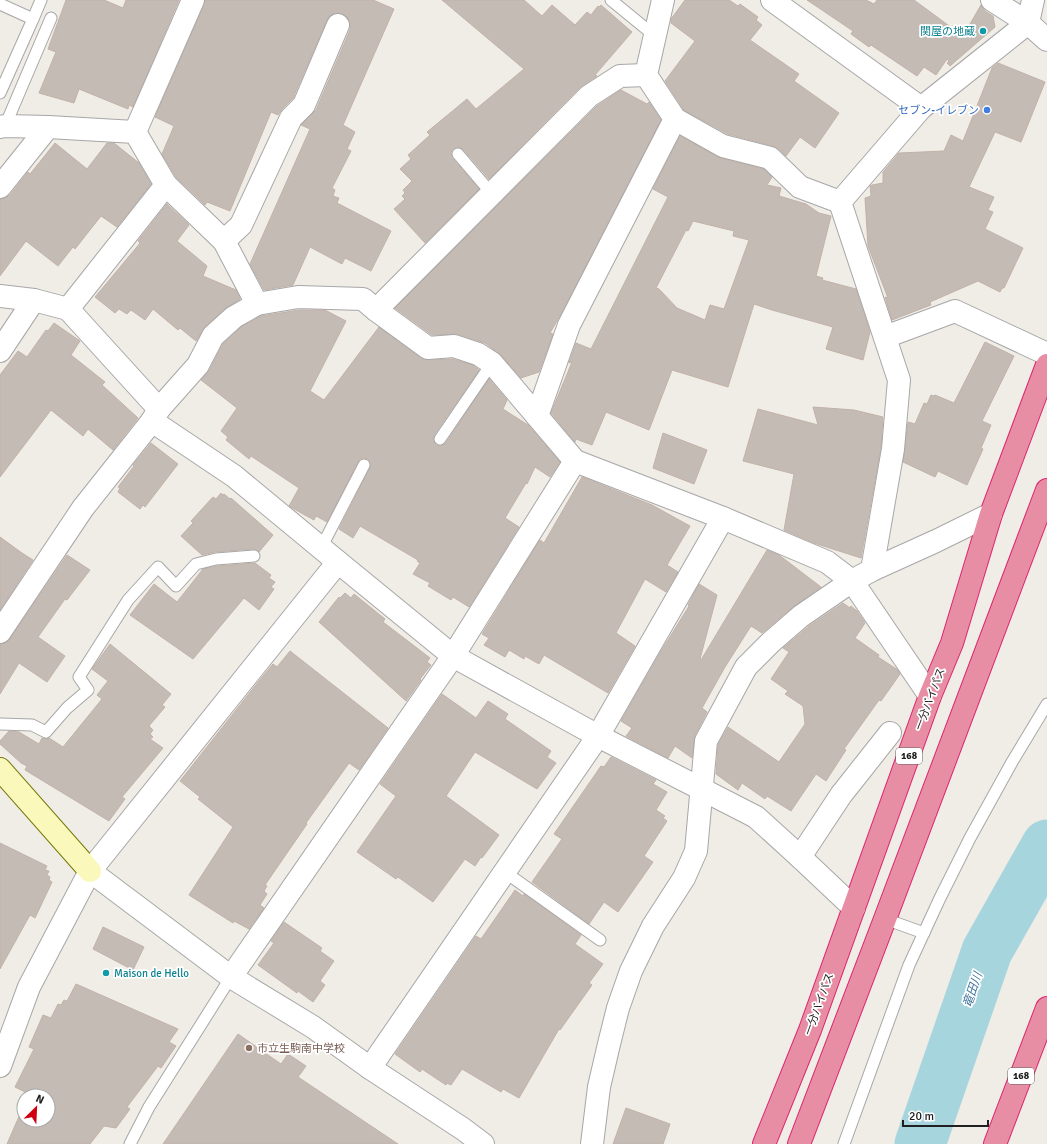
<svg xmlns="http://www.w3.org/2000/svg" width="1047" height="1144" font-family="Signika,'Noto Sans JP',sans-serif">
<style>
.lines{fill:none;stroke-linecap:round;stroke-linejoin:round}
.river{stroke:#a7d5de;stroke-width:51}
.building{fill:#c5bbb5;stroke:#c2b2a8;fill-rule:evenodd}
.lane-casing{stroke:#a7a7a7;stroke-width:13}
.street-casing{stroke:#a7a7a7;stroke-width:24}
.secondary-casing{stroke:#747805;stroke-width:24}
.highway-casing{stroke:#db2671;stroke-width:24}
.lane{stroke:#fff;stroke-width:11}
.street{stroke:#fff;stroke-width:22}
.secondary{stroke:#faf8bb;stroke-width:22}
.highway{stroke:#e78ea5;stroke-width:22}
.culture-dot{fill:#0f9aa8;stroke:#fff;stroke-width:1.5}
.shop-dot{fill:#3f7fe0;stroke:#fff;stroke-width:1.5}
.education-dot{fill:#8d6e63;stroke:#fff;stroke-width:1.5}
.labels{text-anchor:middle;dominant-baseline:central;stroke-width:3.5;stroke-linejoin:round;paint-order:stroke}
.shield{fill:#fff;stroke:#636363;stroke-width:1}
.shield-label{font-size:10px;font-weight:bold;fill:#202020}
.culture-label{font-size:11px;fill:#0d838f;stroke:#fff;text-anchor:end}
.shop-label{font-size:11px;fill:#366cbe;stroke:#fff;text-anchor:end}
.street-label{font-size:11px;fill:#202020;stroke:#fff}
.education-label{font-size:11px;fill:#785e54;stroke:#fff;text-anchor:start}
.water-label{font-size:12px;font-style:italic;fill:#4579a0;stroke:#fff}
</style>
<rect width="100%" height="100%" fill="#f0ece6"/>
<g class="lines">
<path class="river" d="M920 1144 987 951 1047 845"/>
</g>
<g class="building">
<path d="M66 0H104L123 8 126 0H179L133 107 129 105 128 109 79 89 74 103 39 93 56 52 48 49Z"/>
<path d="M205 0H373L394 9 343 125 355 132 347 149 351 151 332 188 335 190 333 196 339 198 337 203 391 231 371 271 345 258 342 264 310 247 293 285 264 290 250 264 310 129 301 125 316 110 350 30V23L348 18 343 14 336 13 331 15 327 20 293 98 282 109 278 115 271 112 230 211 207 202 205 205 176 177 162 154 174 126 155 117 204 5Z"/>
<path d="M442 0H524L542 16 552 5 575 25 587 12 591 15 598 6 599 7 601 5 632 32 595 75 597 76 580 87 489 179 463 149 457 147 453 149 451 152 452 158 479 189 425 243 394 209 405 199 402 196 405 193 403 190 412 181 400 169 411 159 408 155 430 135 427 132 467 99 476 109 524 69Z"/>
<path d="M685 0H729L738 6 740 4 758 17 756 20 762 25 750 40 799 74 794 81 839 113 815 148 800 137 786 156 779 149 773 146 728 134 684 110 665 81 695 41 671 23V19Z"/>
<path d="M807 0H866L874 4 877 0H914L963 36 981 5 985 11 993 16 995 27 950 66 947 63 949 61 947 59 936 75 924 67 917 76 871 45 869 47 851 34 853 31Z"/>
<path d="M998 63 1045 82 1021 142 995 132 969 187 994 197 988 210 993 212 985 229 1023 248 1004 288H1002L1000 292 978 281 930 302 931 305 892 320 885 297 888 298 868 246 865 198 871 196 870 186 872 185 883 183V172L899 153 944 151 951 135 963 141 992 68Z"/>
<path d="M621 90 647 104 649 102 661 120 561 314 550 333 553 334 539 372 521 378 501 355 485 343 458 334 432 335 395 308 597 106Z"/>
<path d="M680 136 720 158 764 169 772 177 767 185 781 188 779 196 806 204 819 213 831 216 816 276 823 278 822 280 856 289 870 332 863 360 826 349 833 327 772 310 754 304 728 387 672 370 649 430 606 412 592 445 576 439 575 442 551 413 572 362 569 363 576 343 591 349 668 197 653 189ZM693 221 734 231 733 236 749 240 724 309 710 305 705 320 677 308 659 289 656 288 686 230 688 231Z"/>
<path d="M55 143 87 169 107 143H114L139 163 151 184 117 227 101 216 75 249 73 247 58 266 26 241 0 276V199L5 198 10 195 28 172 30 174Z"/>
<path d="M167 204 189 225 177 241 207 266 203 276 236 290 240 299 226 308 205 327 196 341 180 328 178 330 153 309 145 320 131 310 127 314 119 309 115 313 95 297 136 248 140 243 138 241Z"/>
<path d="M299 310H325L346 321 310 391 324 400 379 327 421 358 429 360 452 359 473 365 479 370 434 435 433 439 436 445 440 446 443 445 446 443 489 379 507 400 503 409 528 425 560 462 550 477 535 467 527 484 526 483 505 518 519 527 469 607 453 597 451 600 428 586 430 583 413 574 420 563 417 561 418 560 360 526 353 538 339 529 370 468 371 464 368 459 363 458 360 459 358 462 327 522 316 516 314 520 294 509 289 506 299 488 251 456 249 459 226 440 228 437 221 431 237 408 201 380 209 371 223 344 241 327 261 316Z"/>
<path d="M54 323 80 341 71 355 105 382 102 385 138 418 113 450 88 429 83 436 51 410 0 477V375L18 351 27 357 46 330 48 331Z"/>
<path d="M985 342 1014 356 982 421 991 425 981 448 983 449 967 485 938 471 935 477 903 462 908 422 915 424 924 403 927 404 931 395 934 396 935 395 954 403Z"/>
<path d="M813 407 854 410 883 417 881 447 861 558 814 543 784 530 794 474 743 461 758 409 818 425Z"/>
<path d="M663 433 707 450 694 484 653 468Z"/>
<path d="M151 443 178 464 145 507 143 505 140 509 118 492 120 488 118 487 134 466 133 465Z"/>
<path d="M582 477 652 505 690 526 667 565 678 572 666 592 645 579 616 633 635 646 608 693 544 655 539 664 525 656 524 659 509 650 505 657 484 645 489 638 482 634 540 540 544 543Z"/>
<path d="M221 493 223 495 224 494 230 499 231 498 273 535 259 552 253 549 215 552 202 555 181 536 193 523 191 521 213 497 216 499Z"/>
<path d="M0 537 22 553 33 560 0 610Z"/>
<path d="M767 550 779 555 821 587 793 607 762 633 751 626 725 667 702 708 707 712 695 735 692 758 675 746 668 758 626 736 632 728 621 721 660 653 689 606 688 605 699 584 717 595 700 659 701 660Z"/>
<path d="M67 555 90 570 67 600 65 599 38 637 65 656 47 682 19 663 0 694V644L6 643 10 639Z"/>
<path d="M255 563 271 575 269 578 275 582 271 587 274 589 259 610 244 598 193 659 130 615 154 584 177 602 203 569 217 566Z"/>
<path d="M345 593 351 598 354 594 385 619 383 622 430 658 427 662 431 665 420 679 421 680 406 701 319 622 339 597 340 598Z"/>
<path d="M843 603 850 608 851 606 857 611 865 623 855 638 879 655 878 657 898 670 900 674 881 701 879 700 844 749 846 750 826 781 816 774 791 811 767 796 765 799 742 783 738 790 716 774 718 745 728 727 779 762 805 724 803 706 785 694 788 691 771 679 789 652 783 648 809 626Z"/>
<path d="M110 644 171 694 162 705 165 707 149 726 153 730 150 734 153 737 150 739 163 748 122 797 125 799 109 821 25 770 27 766 21 763 0 744V741L9 731 19 732 39 744 42 738 47 739 49 738 63 747 102 699 97 695 108 681 92 669Z"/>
<path d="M290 651 388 728 359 770 349 763 306 823 307 824 265 885 267 886 264 891 267 894 260 905 264 908 249 929 234 921 233 923 189 895 233 827 198 799 200 797 180 781 259 681 273 664 277 667Z"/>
<path d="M442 694 476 718 488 701 508 714 505 719 551 751 547 757 556 763 537 789 475 752 446 796 499 835 482 858 481 857 475 866 465 859 433 902 398 877 396 879 357 852 396 796 380 784Z"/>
<path d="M611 757 656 780 653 784 667 792 656 810 665 816 663 818 667 821 644 856 653 862 618 912 604 902 589 924 532 882 562 839 554 834 601 766 604 767Z"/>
<path d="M0 843 47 866 45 870 49 871 47 875 50 877 49 880 52 882 35 918 30 915 0 969Z"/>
<path d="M515 890 523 896 524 894 581 935 575 944 603 964 589 983 592 985 560 1030 559 1029 519 1098 503 1089 501 1092 462 1069 451 1085 447 1083 446 1085 422 1069 420 1072 395 1054 476 936 481 939Z"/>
<path d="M284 922 322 948 320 951 334 961 320 981 325 985 313 1002 298 991 297 993 258 965 274 943 271 941Z"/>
<path d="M103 927 144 947 133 970 93 949Z"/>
<path d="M76 984 178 1029 169 1042 176 1046 161 1068 158 1066 127 1107 130 1109 116 1128 104 1126 90 1144H7L24 1105V1120H48V1096H28L29 1094 15 1087 34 1049 29 1047 43 1015 51 1018 58 1004 61 1005 64 1000 67 1001Z"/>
<path d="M238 1034 281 1064 288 1054 306 1066 298 1077 398 1144H163Z"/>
<path d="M626 1108 670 1124 663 1144H613Z"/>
</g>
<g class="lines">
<g class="lane-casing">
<g id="lane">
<path d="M611 0 655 36"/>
<path d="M0 4 33 19 41 0"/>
<path d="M0 93 33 19"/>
<path d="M5 126 51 18"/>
<path d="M458 154 492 194"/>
<path d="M440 439 492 363"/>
<path d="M321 548 364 465"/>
<path d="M0 724 32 725 46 732 67 708 88 690 79 677 128 600 158 567 176 586 196 564 216 559 254 556"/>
<path d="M505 872 600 940"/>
<path d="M885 919 924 933"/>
<path d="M130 1144 149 1107 231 977"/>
<path d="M844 1144 909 965 940 898 970 838 1012 762 1047 704"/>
</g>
</g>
<g class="street-casing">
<g id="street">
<path d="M663 0 646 75 675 119 723 146 770 158 800 187 840 202"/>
<path d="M772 0 921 108"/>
<path d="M992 0 1028 23 1047 40"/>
<path d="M0 127 5 126 48 127 135 132 166 185 224 241 257 304"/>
<path d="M135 132 193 0"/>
<path d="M0 187 48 127"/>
<path d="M224 241 241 225 291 118 304 105 338 25"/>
<path d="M0 296 34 300 68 309 159 409"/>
<path d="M68 309 166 185"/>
<path d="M376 310 589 96 620 76 646 75"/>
<path d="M885 337 955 311 1047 354"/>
<path d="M0 351 34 300"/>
<path d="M537 416 569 325 675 119"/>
<path d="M152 421 234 476 338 562 453 656 598 736 756 817 800 857 854 908"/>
<path d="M872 570 893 449 899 380 840 202 921 108 1028 23 1033 0"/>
<path d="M0 632 83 508 152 421 159 409 198 365 213 336 234 317 257 304 298 297 363 299 376 310 428 348 454 346 478 354 492 363 575 461 723 518"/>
<path d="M800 857 841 795 890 733"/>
<path d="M90 871 231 977 313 1027 370 1068 463 1129 483 1144"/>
<path d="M231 977 453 656 575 461"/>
<path d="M0 1066 29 987 90 871 338 562"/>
<path d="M370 1068 598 736 723 518 827 562 852 581 930 696"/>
<path d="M592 1144 599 1087 609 1044 618 1008 631 971 653 926 684 878 696 851 706 741 746 667 771 642 801 616 852 581 872 570 936 541 991 514"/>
</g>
</g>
<g class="secondary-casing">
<path id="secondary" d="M0 769 90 871"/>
</g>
<g class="highway-casing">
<g id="highway">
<path d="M764 1144 810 1030 930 696 952 643 991 514 1047 365"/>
<path d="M799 1144 885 919 1047 490"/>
<path d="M995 1144 1047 1008"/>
</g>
</g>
<use href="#lane" class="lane"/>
<use href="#street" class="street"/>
<use href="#secondary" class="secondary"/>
<use href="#highway" class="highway"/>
</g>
<g class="culture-dot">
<circle cx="983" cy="31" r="4"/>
<circle cx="106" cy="973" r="4"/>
</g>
<circle class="shop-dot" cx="987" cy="110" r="4"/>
<circle class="education-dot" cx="249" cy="1048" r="4"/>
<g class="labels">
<g class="shield">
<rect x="896" y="748" width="26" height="16" rx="3"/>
<rect x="1008" y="1068" width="26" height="16" rx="3"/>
</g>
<g class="shield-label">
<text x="909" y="756">168</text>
<text x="1021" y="1076">168</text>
</g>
<g class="culture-label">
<text x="975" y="31">関屋の地蔵</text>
<text x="114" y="973" text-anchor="start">Maison de Hello</text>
</g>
<g class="shop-label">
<text x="979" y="110">セブン-イレブン</text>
</g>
<g class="street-label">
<text transform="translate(930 699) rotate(-69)">一分バイパス</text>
<text transform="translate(819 1004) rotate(-70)">一分バイパス</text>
</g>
<g class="education-label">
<text x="257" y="1048">市立生駒南中学校</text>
</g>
<g class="water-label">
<text transform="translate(973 990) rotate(-71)">竜田川</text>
</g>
</g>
<g transform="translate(36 1108) rotate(24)"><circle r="19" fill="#ffffff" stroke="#a6a6a6"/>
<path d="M0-3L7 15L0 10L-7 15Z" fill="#cf000f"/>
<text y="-6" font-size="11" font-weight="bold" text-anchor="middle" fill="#202020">N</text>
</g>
<path d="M903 1120v6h85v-6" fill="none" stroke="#202020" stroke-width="2"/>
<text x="909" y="1120" font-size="12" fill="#202020" stroke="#ffffff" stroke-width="3" paint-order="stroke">20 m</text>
</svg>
